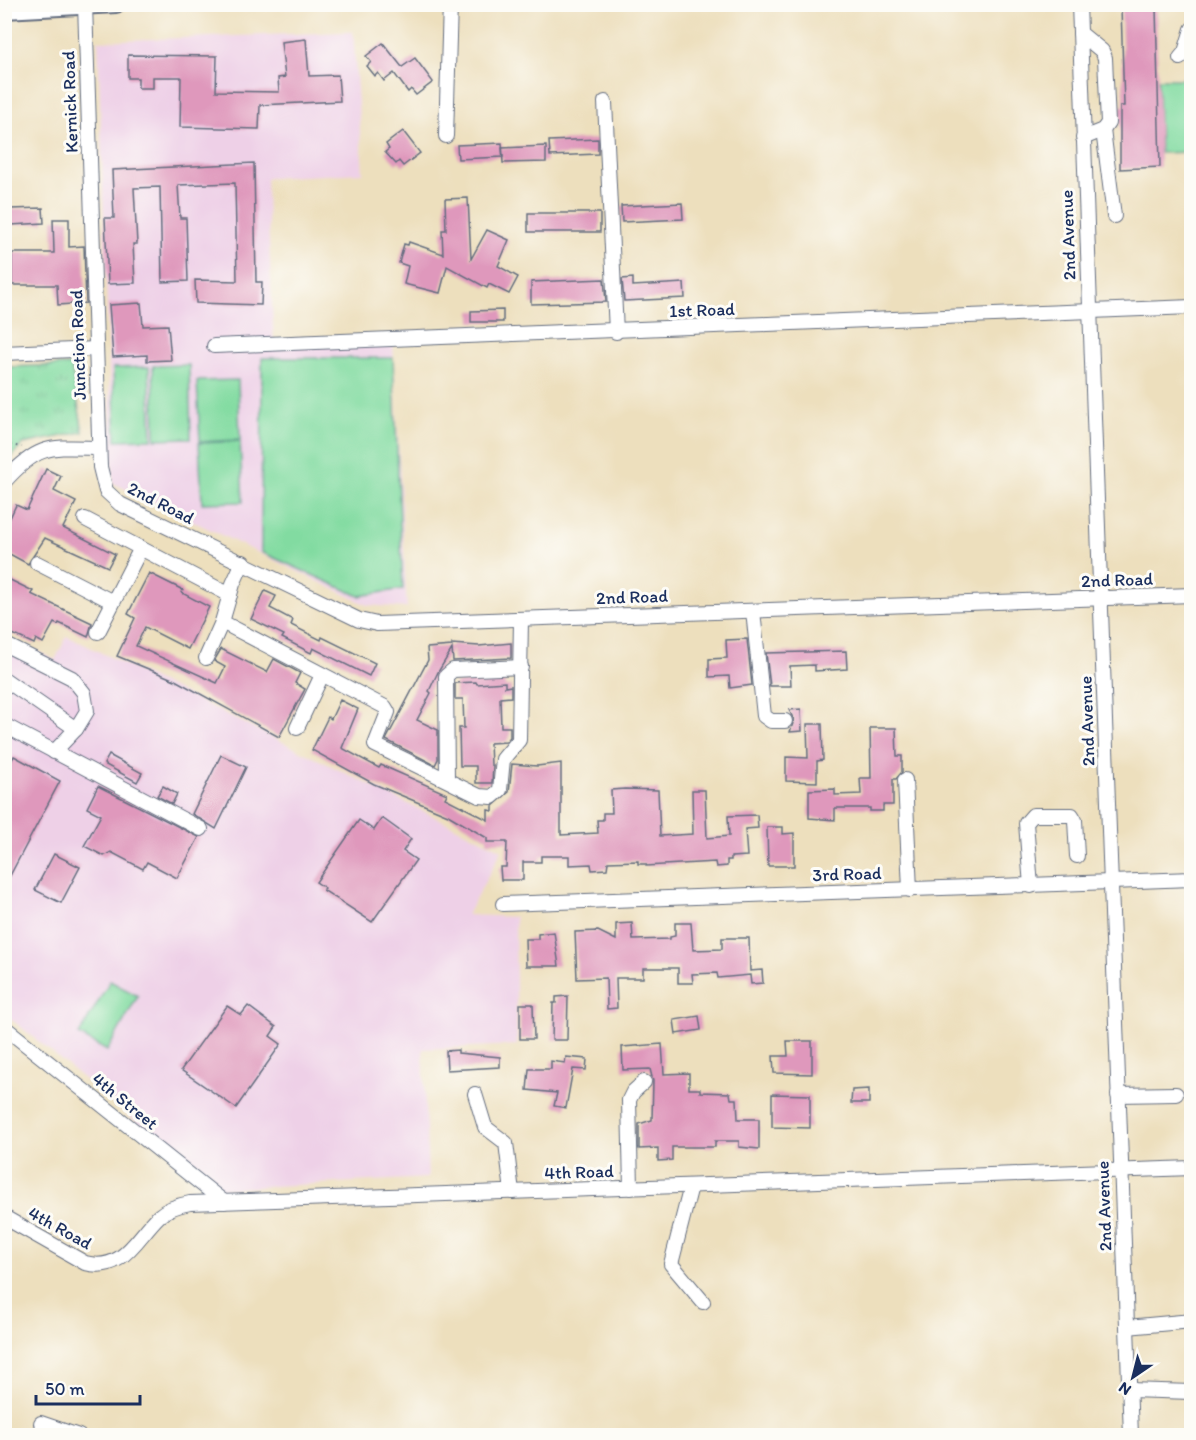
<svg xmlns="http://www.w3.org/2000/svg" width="1196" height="1440" font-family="Itim,sans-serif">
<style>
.built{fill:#eed0e7}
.grass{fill:url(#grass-tufts);stroke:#4e8580;stroke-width:1.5}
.garden{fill:#82dba1;stroke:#4e8580;stroke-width:1.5}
.building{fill:#df98bc}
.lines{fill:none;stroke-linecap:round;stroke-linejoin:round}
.minor-casing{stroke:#646d7f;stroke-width:16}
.major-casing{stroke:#646d7f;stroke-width:20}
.path{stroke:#646d7f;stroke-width:2;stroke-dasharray:1.5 4.5;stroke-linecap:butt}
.minor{stroke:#fff;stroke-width:14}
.major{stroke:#fff;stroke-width:16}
.labels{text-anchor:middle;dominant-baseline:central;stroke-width:6;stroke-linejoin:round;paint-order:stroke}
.street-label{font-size:18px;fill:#1b2f5e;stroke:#fdfcf7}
</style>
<defs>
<pattern id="grass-tufts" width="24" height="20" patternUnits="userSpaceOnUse" patternTransform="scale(1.5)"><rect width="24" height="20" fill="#82dba1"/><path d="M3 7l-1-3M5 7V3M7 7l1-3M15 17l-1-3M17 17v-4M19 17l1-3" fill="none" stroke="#70bc8d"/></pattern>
</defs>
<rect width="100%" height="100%" fill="#fdfcf7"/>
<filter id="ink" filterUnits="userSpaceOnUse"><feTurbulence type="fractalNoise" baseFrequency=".0167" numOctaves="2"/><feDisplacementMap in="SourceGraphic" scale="12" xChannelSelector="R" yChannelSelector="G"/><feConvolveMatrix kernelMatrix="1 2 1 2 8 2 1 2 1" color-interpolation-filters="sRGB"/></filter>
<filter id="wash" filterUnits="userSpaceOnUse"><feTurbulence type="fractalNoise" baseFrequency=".008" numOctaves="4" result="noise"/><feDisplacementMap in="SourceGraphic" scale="24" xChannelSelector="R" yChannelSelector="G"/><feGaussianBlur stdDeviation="1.35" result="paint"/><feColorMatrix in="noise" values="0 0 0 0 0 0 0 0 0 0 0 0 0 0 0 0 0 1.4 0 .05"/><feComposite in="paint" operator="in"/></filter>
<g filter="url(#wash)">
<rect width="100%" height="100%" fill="#eddfbd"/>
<g class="built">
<path d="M353 32 363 173 266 178 274 346 393 345 407 608 367 605 113 483 98 41Z"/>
<path d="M4 636 55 660 67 636 502 850 467 915 515 917 517 1045 423 1049 428 1178 218 1189 5 1014Z"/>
</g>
<path class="grass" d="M71 365 83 432 23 444 5 464V367Z"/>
<g class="garden">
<path d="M1158 79H1191V152L1160 153Z"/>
<path d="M262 358H393L403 589 359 596 261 552Z"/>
<path d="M189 365 191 438 155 439 153 366Z"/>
<path d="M149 367 152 439 116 440 113 368Z"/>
<path d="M238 380 240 440 200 442 197 381Z"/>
<path d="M240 441 243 502 202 503 199 443Z"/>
<path d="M110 981 138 996 107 1051 79 1035Z"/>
</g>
<g id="blocks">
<g class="building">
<path d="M1121 7 1156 8 1160 167 1120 169V106H1124Z"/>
<path d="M306 39 309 76 338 75 340 101 260 105 259 129 180 127 181 77H153V88H138V78H128V55L217 56 216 91 279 92 278 78 285 77 281 42Z"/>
<path d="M383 43 402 67 415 58 433 82 416 95 411 89 408 92 394 73 384 81 378 73 375 76 367 66 371 62 366 56Z"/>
<path d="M403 131 420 153 403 166 399 161 396 164 385 152 389 149 386 144Z"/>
<path d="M598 139V154L550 156 549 141Z"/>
<path d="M502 143 503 157 458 159 457 145Z"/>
<path d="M546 146V162L503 163 502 148Z"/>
<path d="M254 163 256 282H262L261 305 196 303 195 280 237 281 235 183 178 185 180 218H186L188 281 162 282 160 187 134 188 137 244H133L135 283 108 284 105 218H114L112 170Z"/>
<path d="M468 198 471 259 487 230 509 240 498 266 518 277 509 294 489 284 487 288 447 266 440 293 404 284 408 266 399 263 404 244 408 245 409 242 443 254 442 230H446L445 199Z"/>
<path d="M682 203 683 219 622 222 621 206Z"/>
<path d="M43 208 44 223 11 225 10 209Z"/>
<rect x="528" y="213" width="72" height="19"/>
<path d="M53 219H69V247L84 246 86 303 58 305 57 285H12V253H54Z"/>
<path d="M633 278V286L684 283 685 298 624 301 622 279Z"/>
<path d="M604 279 606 302 531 304V282Z"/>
<path d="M141 303 143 326 168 325 171 360 147 361V355L113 357 109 305Z"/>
<path d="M503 310V322H471V311Z"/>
<path d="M46 469 61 476 54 491 76 502 63 528 115 554 108 567 45 538 28 564 4 551V531L16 505 27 510Z"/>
<path d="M149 573 183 590 182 593 209 607 188 649 145 627 136 646 217 683 225 667 214 661 221 649 267 672 274 659 300 673 295 683 305 689 279 737 175 680 117 656 135 618 128 614Z"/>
<path d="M4 577 33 591 31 594 92 623 88 637 59 623 58 625 54 623 43 643 36 639 34 644 4 630Z"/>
<path d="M265 591 276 596 270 608 293 620 291 625 321 640 322 637 375 663 369 676 313 648 311 653 282 638 284 635 251 619Z"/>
<path d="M747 639 752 685 730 688 729 676 709 677V659L727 658 726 640Z"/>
<path d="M511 643V658L453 661 452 649 438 672 429 691 431 693 417 720 438 730V759L435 765 386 740 428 660 427 648 452 646V644L479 646Z"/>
<path d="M846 651 847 669 815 671V665L790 666 791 686H770L766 653Z"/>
<path d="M476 682 477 684 505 682V687L511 686V697L500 698 501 727H510V737L506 742 490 743 491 765H493L492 783H476V766H460L459 728H464L463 699H455V683Z"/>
<path d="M340 700 358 709 342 748 379 768 381 765 447 794 445 798 488 820V810L493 811V806L509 792 512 764 537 766 561 763V835L598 833 597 820H603V813H612L611 790 625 789 658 790 660 836 693 834 692 790H705L707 838 729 836 728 816 757 815 758 828 745 829 747 856 731 857V860H727V866L716 867 715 862 646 866V864H638V861L608 862 607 869 592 870 591 864 569 865V856H541V862H523V880H501L500 867H506L507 842H487V838L448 815 374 784 312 750 328 717 331 719Z"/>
<path d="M801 709 802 731 790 732 794 720 789 710Z"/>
<path d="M807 724H822L823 760 817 761V782L786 781V757L808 758Z"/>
<path d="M870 728H896L897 756H902V772L896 779H893V805H883V811H870V808H835V820L809 818V790L835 789V795L861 794 860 778H871Z"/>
<path d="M109 755 142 773 137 782 104 764Z"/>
<path d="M221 755 246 767 216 829 192 814Z"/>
<path d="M14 756 60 781 4 887V773Z"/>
<path d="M98 786 199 837 177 878 147 862 143 869 111 852 104 856 84 846 101 815 87 808Z"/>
<path d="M163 786 177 794 172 804 157 796Z"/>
<path d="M382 818 411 839 403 851 416 860 372 922 323 890 325 888 316 882 359 820 374 830Z"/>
<path d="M767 827H783V834L794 833V866H768Z"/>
<path d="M54 854 80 867 61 903 35 890Z"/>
<path d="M632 923 633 940 670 939V937L675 936V923H691L693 950 722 949V938H749L750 971 762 970 763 983 751 984 750 975 718 978 717 973 692 974 693 983H678V968H643V978H616L617 1008 607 1009 606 978 577 979 575 932 598 931 616 940V924Z"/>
<path d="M554 932 559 966H526L525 939H538V934Z"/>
<path d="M568 996 567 1040H552L553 1003H556V997Z"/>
<path d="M520 1004H533L534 1039H520Z"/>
<path d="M227 1006 241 1015 248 1006 276 1027 270 1036 281 1044 236 1108 181 1070Z"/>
<path d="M699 1016 701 1030 676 1034 674 1020Z"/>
<path d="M787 1041H812V1074L774 1073 773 1056H788Z"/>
<path d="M662 1044 664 1074 689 1073V1089H700V1092L730 1093 731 1099H737L738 1119H759V1149L739 1147V1141H715V1147H672V1160L658 1161V1148L639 1149V1124L652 1120 653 1081 650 1069 623 1070 622 1047Z"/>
<path d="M458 1050V1053L500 1057V1067L447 1070 446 1051Z"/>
<path d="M566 1057 587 1059 586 1070 573 1069 566 1108 554 1106 557 1093 527 1090 529 1069H551V1061L565 1063Z"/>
<path d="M869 1089V1103H851L852 1090Z"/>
<path d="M772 1094 810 1095V1128L772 1127Z"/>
</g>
</g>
</g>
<g filter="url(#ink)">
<use href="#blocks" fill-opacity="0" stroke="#646d7f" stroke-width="1.5"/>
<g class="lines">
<g class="minor-casing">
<g id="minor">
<path d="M85 4 100 467 106 491 120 504 359 620 377 624 1192 595"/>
<path d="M1079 4 1131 1436"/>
<path d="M1080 33 1102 51 1105 58 1108 123 1103 130 1083 138"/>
<path d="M1180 58 1185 52 1192 29"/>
<path d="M605 102 616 332"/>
<path d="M1103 130 1114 216"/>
<path d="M446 136 450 4"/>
<path d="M214 346 1192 307"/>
<path d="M4 353 96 349"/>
<path d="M4 482C39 443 50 447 99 448"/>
<path d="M85 519 230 595"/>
<path d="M243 562 233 584 222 622 385 707 388 712 375 745 479 796 492 797 500 790 503 759 519 740 521 619"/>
<path d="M37 563 113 602"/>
<path d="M753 611 764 716 771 721H785"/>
<path d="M98 632 141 548"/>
<path d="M4 644 72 678 84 693 87 711 76 729"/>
<path d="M206 658 222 622"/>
<path d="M4 679 76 729 54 752"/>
<path d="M4 725 201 829"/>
<path d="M297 728 322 675"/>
<path d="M447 779 446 676 453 670 521 667"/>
<path d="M905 780 910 890"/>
<path d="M1031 886 1026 823 1033 815H1072L1075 820 1077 856"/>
<path d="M503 904 1192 879"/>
<path d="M4 1027 224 1202"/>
<path d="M475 1094 485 1127 506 1143 512 1192"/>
<path d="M1118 1095 1176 1094"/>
<path d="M691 1186 671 1264 703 1302"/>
<path d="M631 1188 629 1100 633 1092 644 1082"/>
<path d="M4 1217 85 1263C123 1273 136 1238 159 1216 168 1208 179 1205 190 1203L1192 1168"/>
<path d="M1127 1327 1192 1321"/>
<path d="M1129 1390 1192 1392"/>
<path d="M41 1423 79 1436"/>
</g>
</g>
<g class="major-casing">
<path id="major" d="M4 10 116 4"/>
</g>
<path class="path" d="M4 444 22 447"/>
<use href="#minor" class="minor"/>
<use href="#major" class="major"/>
</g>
</g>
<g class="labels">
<g class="street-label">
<text transform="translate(70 102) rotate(-92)">Kernick Road</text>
<text transform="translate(1068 235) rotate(-92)">2nd Avenue</text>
<text transform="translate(702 310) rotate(-2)">1st Road</text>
<text transform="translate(78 345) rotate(-92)">Junction Road</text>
<text transform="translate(161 503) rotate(27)">2nd Road</text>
<text transform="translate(1117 580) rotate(-2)">2nd Road</text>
<text transform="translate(632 597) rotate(-2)">2nd Road</text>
<text transform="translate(1087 721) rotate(-92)">2nd Avenue</text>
<text transform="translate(847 874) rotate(-2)">3rd Road</text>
<text transform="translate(125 1101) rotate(39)">4th Street</text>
<text transform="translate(579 1172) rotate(-2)">4th Road</text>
<text transform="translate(1104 1206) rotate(-92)">2nd Avenue</text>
<text transform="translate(60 1228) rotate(29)">4th Road</text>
</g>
</g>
<rect width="1196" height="1440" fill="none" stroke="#fdfcf7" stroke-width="24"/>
<g transform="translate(1133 1377) rotate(215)" stroke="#fdfcf7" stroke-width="4.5" paint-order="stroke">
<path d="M0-4.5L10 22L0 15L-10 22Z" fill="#1b2f5e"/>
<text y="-9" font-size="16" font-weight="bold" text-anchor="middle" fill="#1b2f5e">N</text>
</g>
<path d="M36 1395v9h104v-9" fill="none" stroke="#1b2f5e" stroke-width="3"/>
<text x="45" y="1395" font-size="18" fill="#1b2f5e" stroke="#fdfcf7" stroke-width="4.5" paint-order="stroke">50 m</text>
</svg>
